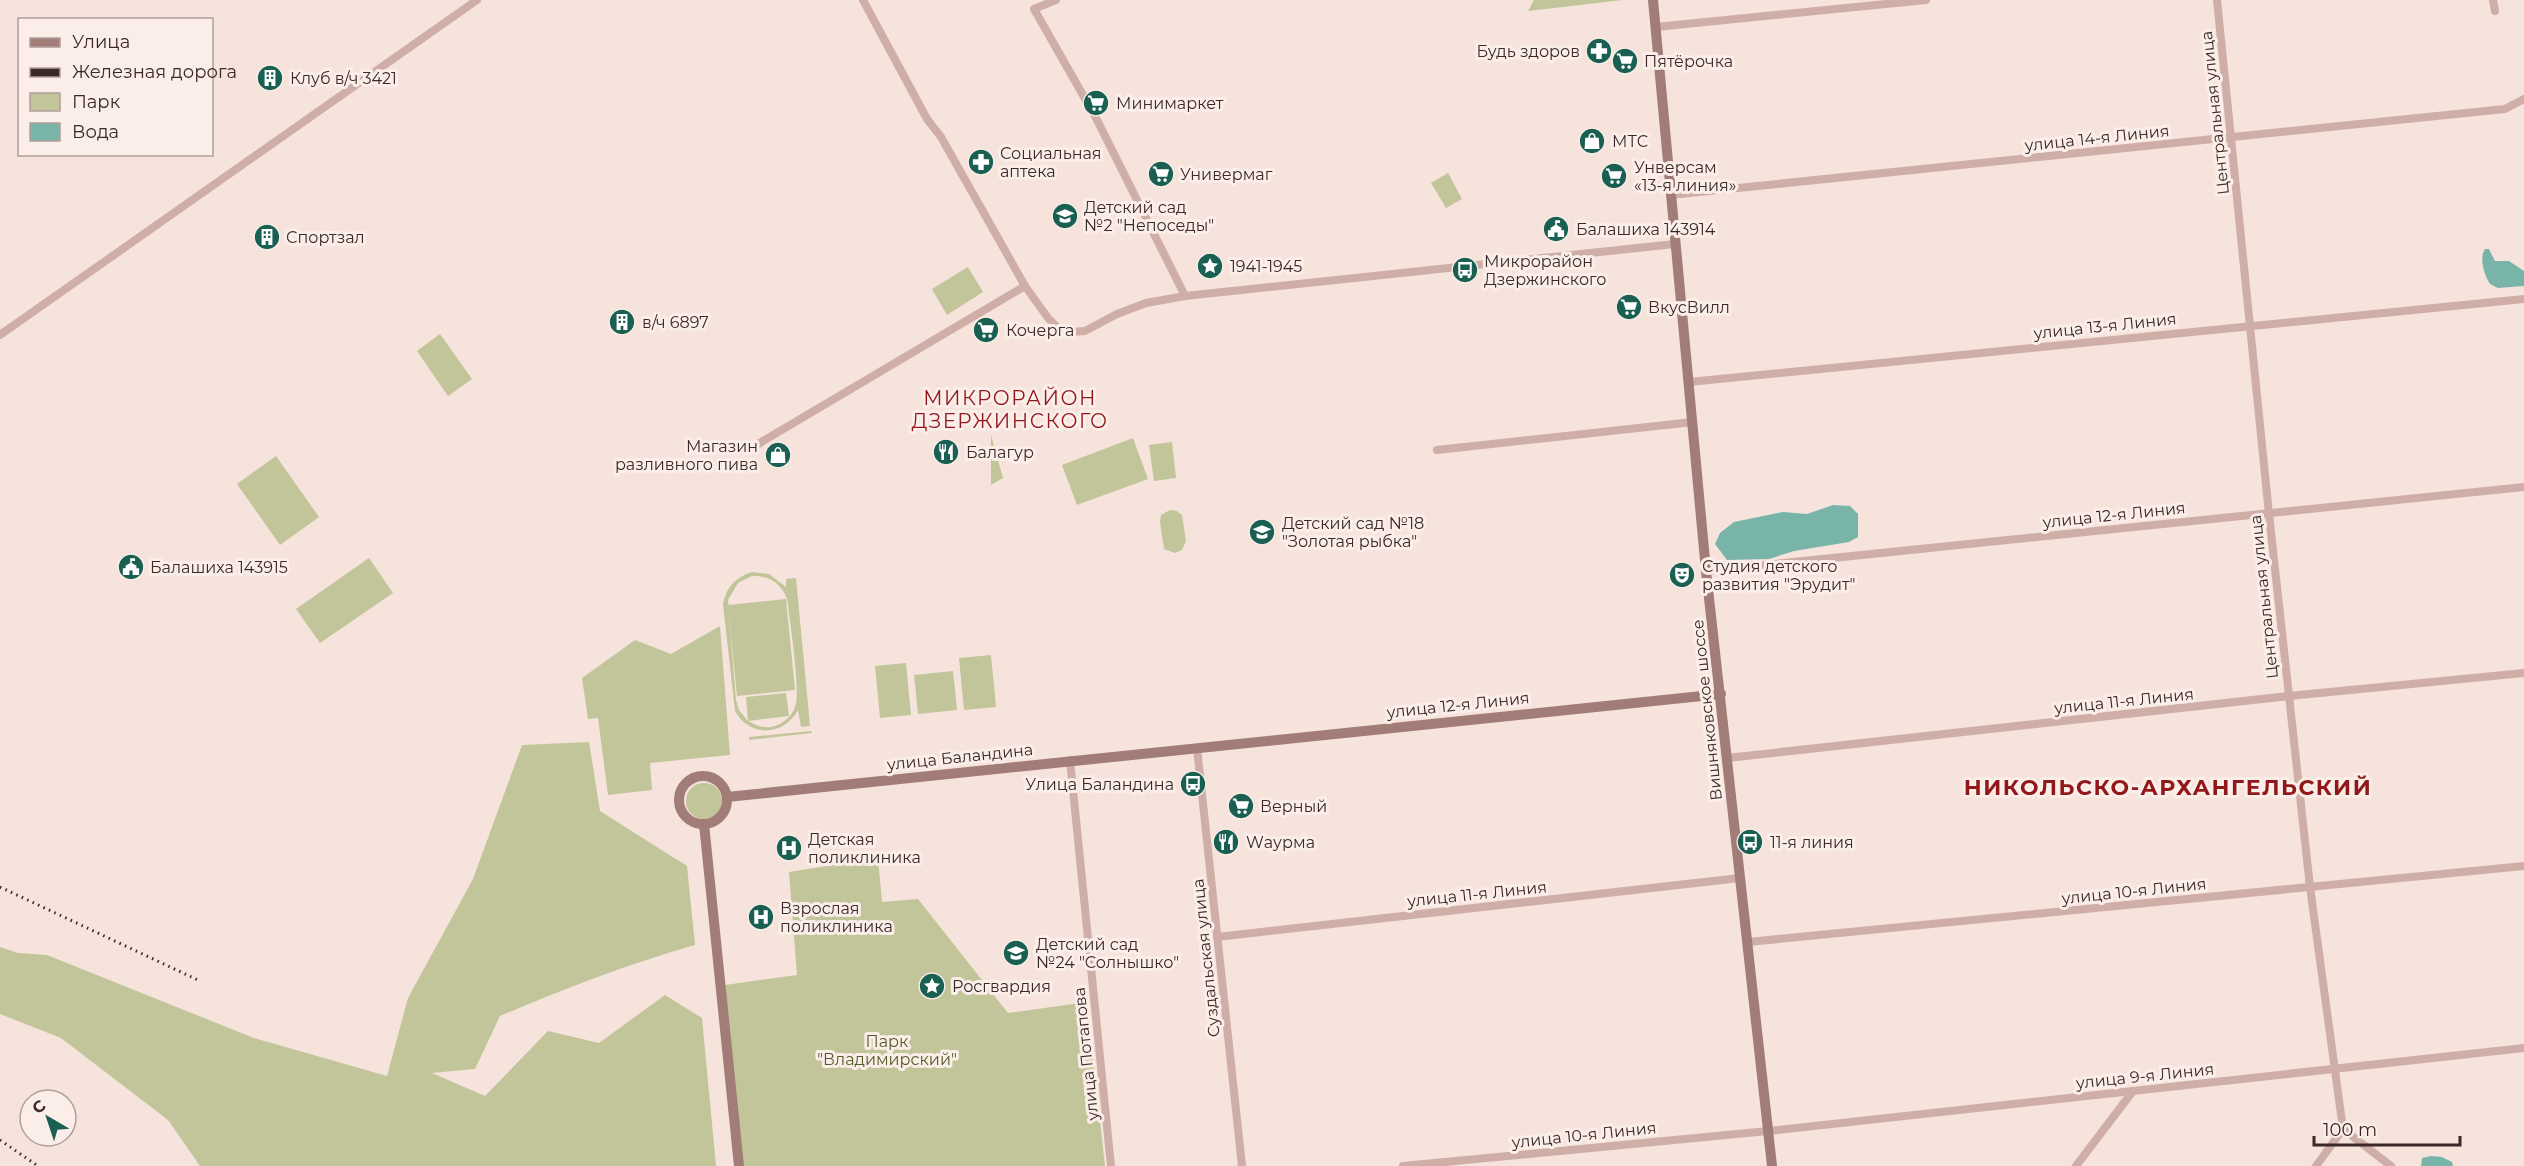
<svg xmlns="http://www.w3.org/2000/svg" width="2524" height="1166" font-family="Montserrat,sans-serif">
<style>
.green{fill:#c2c59a;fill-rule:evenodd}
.water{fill:#78b5a8}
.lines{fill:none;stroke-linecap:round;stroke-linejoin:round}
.street{stroke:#ceaea6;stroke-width:8}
.secondary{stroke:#a27c77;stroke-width:10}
.rail{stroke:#3a2928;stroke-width:3;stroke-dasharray:1.5 4.5;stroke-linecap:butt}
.labels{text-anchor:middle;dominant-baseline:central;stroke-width:6;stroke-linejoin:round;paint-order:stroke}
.poi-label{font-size:16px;fill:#3a2928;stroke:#fbeee9;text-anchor:start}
.street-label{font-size:16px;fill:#3a2928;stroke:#fbeee9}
.park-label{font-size:16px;fill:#555b29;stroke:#fbeee9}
.quarter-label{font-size:20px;letter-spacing:1.5px;fill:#91181a;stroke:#fbeee9}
.district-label{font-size:22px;font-weight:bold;letter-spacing:1.5px;fill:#91181a;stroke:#fbeee9}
</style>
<rect width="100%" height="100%" fill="#f5e3dc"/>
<g class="green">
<path d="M1534 0H1623L1528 11Z"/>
<path d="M1448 173 1462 199 1446 208 1431 183Z"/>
<path d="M968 267 983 292 947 315 932 289Z"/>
<path d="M440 334 472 379 448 396 417 351Z"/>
<path d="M991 435 1003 478 991 485Z"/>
<path d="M1133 438 1148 479 1077 505 1062 465Z"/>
<path d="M1172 442 1176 478 1154 481 1149 445Z"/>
<path d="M276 456 319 517 280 545 237 484Z"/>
<path d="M1170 510 1177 511 1182 515 1186 541 1182 550 1175 553 1164 549 1160 522 1161 515Z"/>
<path d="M369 558 393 593 320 643 296 609Z"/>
<path d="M752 572 769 574 786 587V579L796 578 810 726 801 727 798 710C784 736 750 738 735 711L723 604C726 587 736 577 752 572ZM752 576C771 575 785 586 788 604 790 625 801 692 795 707 792 716 784 723 775 726 766 729 756 726 748 721L789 716 786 693 746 697 748 721 739 710 736 700 728 600 738 583Z"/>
<path d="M786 599 795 690 737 696 728 605Z"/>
<path d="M720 626 730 755 650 763 652 790 608 795 598 718 588 719 582 678 635 640 671 654Z"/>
<path d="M991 655 996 707 964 710 959 658Z"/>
<path d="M906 663 911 715 880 718 875 666Z"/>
<path d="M953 671 957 710 918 714 914 675Z"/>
<path d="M811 731 812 733 749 740V737Z"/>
<path d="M589 742 600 811 687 866 695 945C628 964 564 989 500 1016L475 1069 432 1073 485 1096 548 1031 599 1043 665 995 702 1018 716 1166H200L168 1120 61 1038 0 1014V947L18 953 47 955 254 1038 387 1076 408 998 473 879 522 745Z"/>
<circle cx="704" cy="801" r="18"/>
<path d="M878 858 882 902 918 899 1008 1013 1087 1002 1105 1166H742L725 985 797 975 789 872Z"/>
</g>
<g class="water">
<path d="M2485 249H2489L2495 261H2509L2524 271V286L2498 288 2490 284C2484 275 2479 258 2485 249Z"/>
<path d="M1833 505 1850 506 1858 514V537L1849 542 1794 551 1769 559 1727 560 1715 544 1720 533 1734 522 1783 512 1807 514Z"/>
<path d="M2431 1156 2442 1157 2452 1162 2453 1166H2421L2422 1158Z"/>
</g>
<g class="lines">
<g class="street">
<path d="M863 0 927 119 941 137 1025 286 1048 318 1058 328 1070 332 1085 331 1117 314 1146 303 1185 296 1675 244"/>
<path d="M1056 0 1034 9 1096 118 1185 296"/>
<path d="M2217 0 2269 514 2310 887 2343 1129 2391 1166"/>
<path d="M2493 0 2495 11"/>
<path d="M1656 27 1926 0"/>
<path d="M1670 195 2505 109 2524 99"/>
<path d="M0 335 477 0"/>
<path d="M1689 382 2524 299"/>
<path d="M753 447 1025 286"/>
<path d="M1437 450 1693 422"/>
<path d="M1706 571 2524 487"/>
<path d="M1197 748 1242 1166"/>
<path d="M1727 758 2289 696 2524 673"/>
<path d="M1070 760 1111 1166"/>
<path d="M1217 937 1740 878"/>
<path d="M1748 942 2524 866"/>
<path d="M1403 1166 1768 1131 2524 1048"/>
<path d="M2076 1166 2133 1091"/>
<path d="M2316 1166 2343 1129"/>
</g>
<g class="secondary">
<path d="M1653 0 1706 571 1772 1166"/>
<circle cx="703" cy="800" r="24"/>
<path d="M727 797 1721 694"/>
<path d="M704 824 739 1166"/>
</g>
<g class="rail">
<path d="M0 887 200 981"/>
<path d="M0 1140 38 1166"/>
</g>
</g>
<defs>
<g id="pharmacy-disc" transform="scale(1.35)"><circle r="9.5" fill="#196053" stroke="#fbeee9"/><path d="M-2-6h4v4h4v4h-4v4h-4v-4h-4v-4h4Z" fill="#fff"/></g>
<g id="supermarket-disc" transform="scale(1.35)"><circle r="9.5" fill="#196053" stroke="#fbeee9"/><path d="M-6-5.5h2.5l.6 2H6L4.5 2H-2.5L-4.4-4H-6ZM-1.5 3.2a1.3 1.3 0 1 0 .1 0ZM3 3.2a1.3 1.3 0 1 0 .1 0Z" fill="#fff"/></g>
<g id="building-disc" transform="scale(1.35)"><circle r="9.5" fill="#196053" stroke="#fbeee9"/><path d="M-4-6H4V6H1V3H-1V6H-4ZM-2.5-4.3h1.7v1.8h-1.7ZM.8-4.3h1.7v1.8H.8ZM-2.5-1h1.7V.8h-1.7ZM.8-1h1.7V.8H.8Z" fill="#fff"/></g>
<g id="shop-disc" transform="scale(1.35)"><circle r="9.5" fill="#196053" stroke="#fbeee9"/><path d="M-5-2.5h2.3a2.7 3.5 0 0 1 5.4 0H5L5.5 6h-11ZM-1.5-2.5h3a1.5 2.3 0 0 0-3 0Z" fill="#fff"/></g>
<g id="school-disc" transform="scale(1.35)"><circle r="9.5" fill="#196053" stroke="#fbeee9"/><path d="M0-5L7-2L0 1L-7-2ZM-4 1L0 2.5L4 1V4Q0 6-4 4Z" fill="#fff"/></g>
<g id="civic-disc" transform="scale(1.35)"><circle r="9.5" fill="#196053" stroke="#fbeee9"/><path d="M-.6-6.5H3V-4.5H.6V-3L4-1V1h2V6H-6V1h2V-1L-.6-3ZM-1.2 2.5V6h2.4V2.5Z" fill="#fff"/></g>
<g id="sight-disc" transform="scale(1.35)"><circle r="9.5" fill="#196053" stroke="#fbeee9"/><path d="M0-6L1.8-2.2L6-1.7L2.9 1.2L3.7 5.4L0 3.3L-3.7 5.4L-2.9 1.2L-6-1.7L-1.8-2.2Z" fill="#fff"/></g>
<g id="bus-disc" transform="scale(1.35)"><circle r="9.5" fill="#196053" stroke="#fbeee9"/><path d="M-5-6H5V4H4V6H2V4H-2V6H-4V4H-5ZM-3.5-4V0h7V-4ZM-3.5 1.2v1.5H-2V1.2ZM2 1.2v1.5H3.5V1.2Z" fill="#fff"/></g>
<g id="restaurant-disc" transform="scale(1.35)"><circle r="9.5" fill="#196053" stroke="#fbeee9"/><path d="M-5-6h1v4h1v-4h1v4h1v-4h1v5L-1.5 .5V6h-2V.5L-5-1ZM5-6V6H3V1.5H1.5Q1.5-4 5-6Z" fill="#fff"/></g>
<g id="theatre-disc" transform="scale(1.35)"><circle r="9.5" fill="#196053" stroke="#fbeee9"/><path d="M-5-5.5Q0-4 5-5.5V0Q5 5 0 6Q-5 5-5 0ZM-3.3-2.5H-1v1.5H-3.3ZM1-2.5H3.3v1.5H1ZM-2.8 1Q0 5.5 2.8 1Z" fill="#fff"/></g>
<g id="hospital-disc" transform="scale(1.35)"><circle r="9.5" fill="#196053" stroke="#fbeee9"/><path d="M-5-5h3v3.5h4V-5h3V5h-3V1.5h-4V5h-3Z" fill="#fff"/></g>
</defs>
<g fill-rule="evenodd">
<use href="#pharmacy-disc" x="1599" y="51"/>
<use href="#supermarket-disc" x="1625" y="61"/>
<use href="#building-disc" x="270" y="78"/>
<use href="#supermarket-disc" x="1096" y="103"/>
<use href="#shop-disc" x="1592" y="141"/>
<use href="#pharmacy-disc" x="981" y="162"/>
<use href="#supermarket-disc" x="1161" y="174"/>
<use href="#supermarket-disc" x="1614" y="176"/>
<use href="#school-disc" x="1065" y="216"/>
<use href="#civic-disc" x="1556" y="229"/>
<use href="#building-disc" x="267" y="237"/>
<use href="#sight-disc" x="1210" y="266"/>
<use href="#bus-disc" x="1465" y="270"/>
<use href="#supermarket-disc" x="1629" y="307"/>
<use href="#building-disc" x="622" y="322"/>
<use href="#supermarket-disc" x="986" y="330"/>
<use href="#restaurant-disc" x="946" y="452"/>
<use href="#shop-disc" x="778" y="455"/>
<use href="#school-disc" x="1262" y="532"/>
<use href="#civic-disc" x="131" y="567"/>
<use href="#theatre-disc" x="1682" y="575"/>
<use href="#bus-disc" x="1193" y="784"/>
<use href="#supermarket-disc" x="1241" y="806"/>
<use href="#restaurant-disc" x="1226" y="842"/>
<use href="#bus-disc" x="1750" y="842"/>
<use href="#hospital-disc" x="789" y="848"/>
<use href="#hospital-disc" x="761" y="917"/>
<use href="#school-disc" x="1016" y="953"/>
<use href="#sight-disc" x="932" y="986"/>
</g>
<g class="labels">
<g class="poi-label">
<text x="1580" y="51" text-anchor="end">Будь здоров</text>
<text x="1644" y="61">Пятёрочка</text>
<text x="290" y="78">Клуб в/ч 3421</text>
<text x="1116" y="103">Минимаркет</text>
<text x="1612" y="141">МТС</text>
<text x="1000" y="153">Социальная<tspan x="1000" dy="18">аптека</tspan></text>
<text x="1634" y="167">Унверсам<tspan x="1634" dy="18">«13-я линия»</tspan></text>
<text x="1180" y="174">Универмаг</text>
<text x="1084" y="207">Детский сад<tspan x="1084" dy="18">№2 "Непоседы"</tspan></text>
<text x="1576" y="229">Балашиха 143914</text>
<text x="286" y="237">Спортзал</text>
<text x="1484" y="261">Микрорайон<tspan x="1484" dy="18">Дзержинского</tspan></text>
<text x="1230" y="266">1941-1945</text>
<text x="1648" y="307">ВкусВилл</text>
<text x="642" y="322">в/ч 6897</text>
<text x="1006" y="330">Кочерга</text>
<text x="758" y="446" text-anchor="end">Магазин<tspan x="758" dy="18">разливного пива</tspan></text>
<text x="966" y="452">Балагур</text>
<text x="1282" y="523">Детский сад №18<tspan x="1282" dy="18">"Золотая рыбка"</tspan></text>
<text x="1702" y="566">Студия детского<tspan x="1702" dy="18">развития "Эрудит"</tspan></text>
<text x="150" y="567">Балашиха 143915</text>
<text x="1174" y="784" text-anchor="end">Улица Баландина</text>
<text x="1260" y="806">Верный</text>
<text x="808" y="839">Детская<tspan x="808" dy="18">поликлиника</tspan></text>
<text x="1246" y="842">Wаурма</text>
<text x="1770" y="842">11-я линия</text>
<text x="780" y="908">Взрослая<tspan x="780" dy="18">поликлиника</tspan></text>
<text x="1036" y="944">Детский сад<tspan x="1036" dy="18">№24 "Солнышко"</tspan></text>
<text x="952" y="986">Росгвардия</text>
</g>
<g class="street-label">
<text transform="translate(2215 113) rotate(-96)">Центральная улица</text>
<text transform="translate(2097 138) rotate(-6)">улица 14-я Линия</text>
<text transform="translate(2105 326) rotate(-6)">улица 13-я Линия</text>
<text transform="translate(2114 515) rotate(-6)">улица 12-я Линия</text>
<text transform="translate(2264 597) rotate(-96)">Центральная улица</text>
<text transform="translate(2124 701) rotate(-6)">улица 11-я Линия</text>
<text transform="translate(1458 705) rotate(-6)">улица 12-я Линия</text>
<text transform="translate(1707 710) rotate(-96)">Вишняковское шоссе</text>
<text transform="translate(960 757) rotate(-6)">улица Баландина</text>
<text transform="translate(2134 891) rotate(-6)">улица 10-я Линия</text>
<text transform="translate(1477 894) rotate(-6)">улица 11-я Линия</text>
<text transform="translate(1206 958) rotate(-96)">Суздальская улица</text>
<text transform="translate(1086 1054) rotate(-96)">улица Потапова</text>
<text transform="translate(2145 1076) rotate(-6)">улица 9-я Линия</text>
<text transform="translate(1584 1135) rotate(-6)">улица 10-я Линия</text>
</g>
<g class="park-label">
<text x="887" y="1041">Парк<tspan x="887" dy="18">"Владимирский"</tspan></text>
</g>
<g class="quarter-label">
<text x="1010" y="398">МИКРОРАЙОН<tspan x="1010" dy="23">ДЗЕРЖИНСКОГО</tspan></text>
</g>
<g class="district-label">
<text x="2168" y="787">НИКОЛЬСКО-АРХАНГЕЛЬСКИЙ</text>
</g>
</g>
<rect x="18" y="18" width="195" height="138" fill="#fbeee9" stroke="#ae9f9c" stroke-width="1.5"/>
<rect x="30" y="38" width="30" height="9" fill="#a27c77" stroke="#ae9f9c" stroke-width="1.5"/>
<text x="72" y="48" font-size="18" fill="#3a2928">Улица</text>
<rect x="30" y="68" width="30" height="9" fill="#3a2928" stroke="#ae9f9c" stroke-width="1.5"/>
<text x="72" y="78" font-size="18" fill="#3a2928">Железная дорога</text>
<rect x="30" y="93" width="30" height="18" fill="#c2c59a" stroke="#ae9f9c" stroke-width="1.5"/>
<text x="72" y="108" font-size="18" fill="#3a2928">Парк</text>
<rect x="30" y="123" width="30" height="18" fill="#78b5a8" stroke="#ae9f9c" stroke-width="1.5"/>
<text x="72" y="138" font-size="18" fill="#3a2928">Вода</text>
<g transform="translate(48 1118) rotate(321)"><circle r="28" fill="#fbeee9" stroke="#ae9f9c" stroke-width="1.5"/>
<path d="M0-4.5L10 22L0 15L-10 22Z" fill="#196053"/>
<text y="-9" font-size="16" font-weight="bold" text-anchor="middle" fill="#3a2928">С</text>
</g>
<path d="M2314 1136v9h146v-9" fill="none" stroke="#3a2928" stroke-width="3"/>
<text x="2323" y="1136" font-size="18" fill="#3a2928" stroke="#fbeee9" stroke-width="4.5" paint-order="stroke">100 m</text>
</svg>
